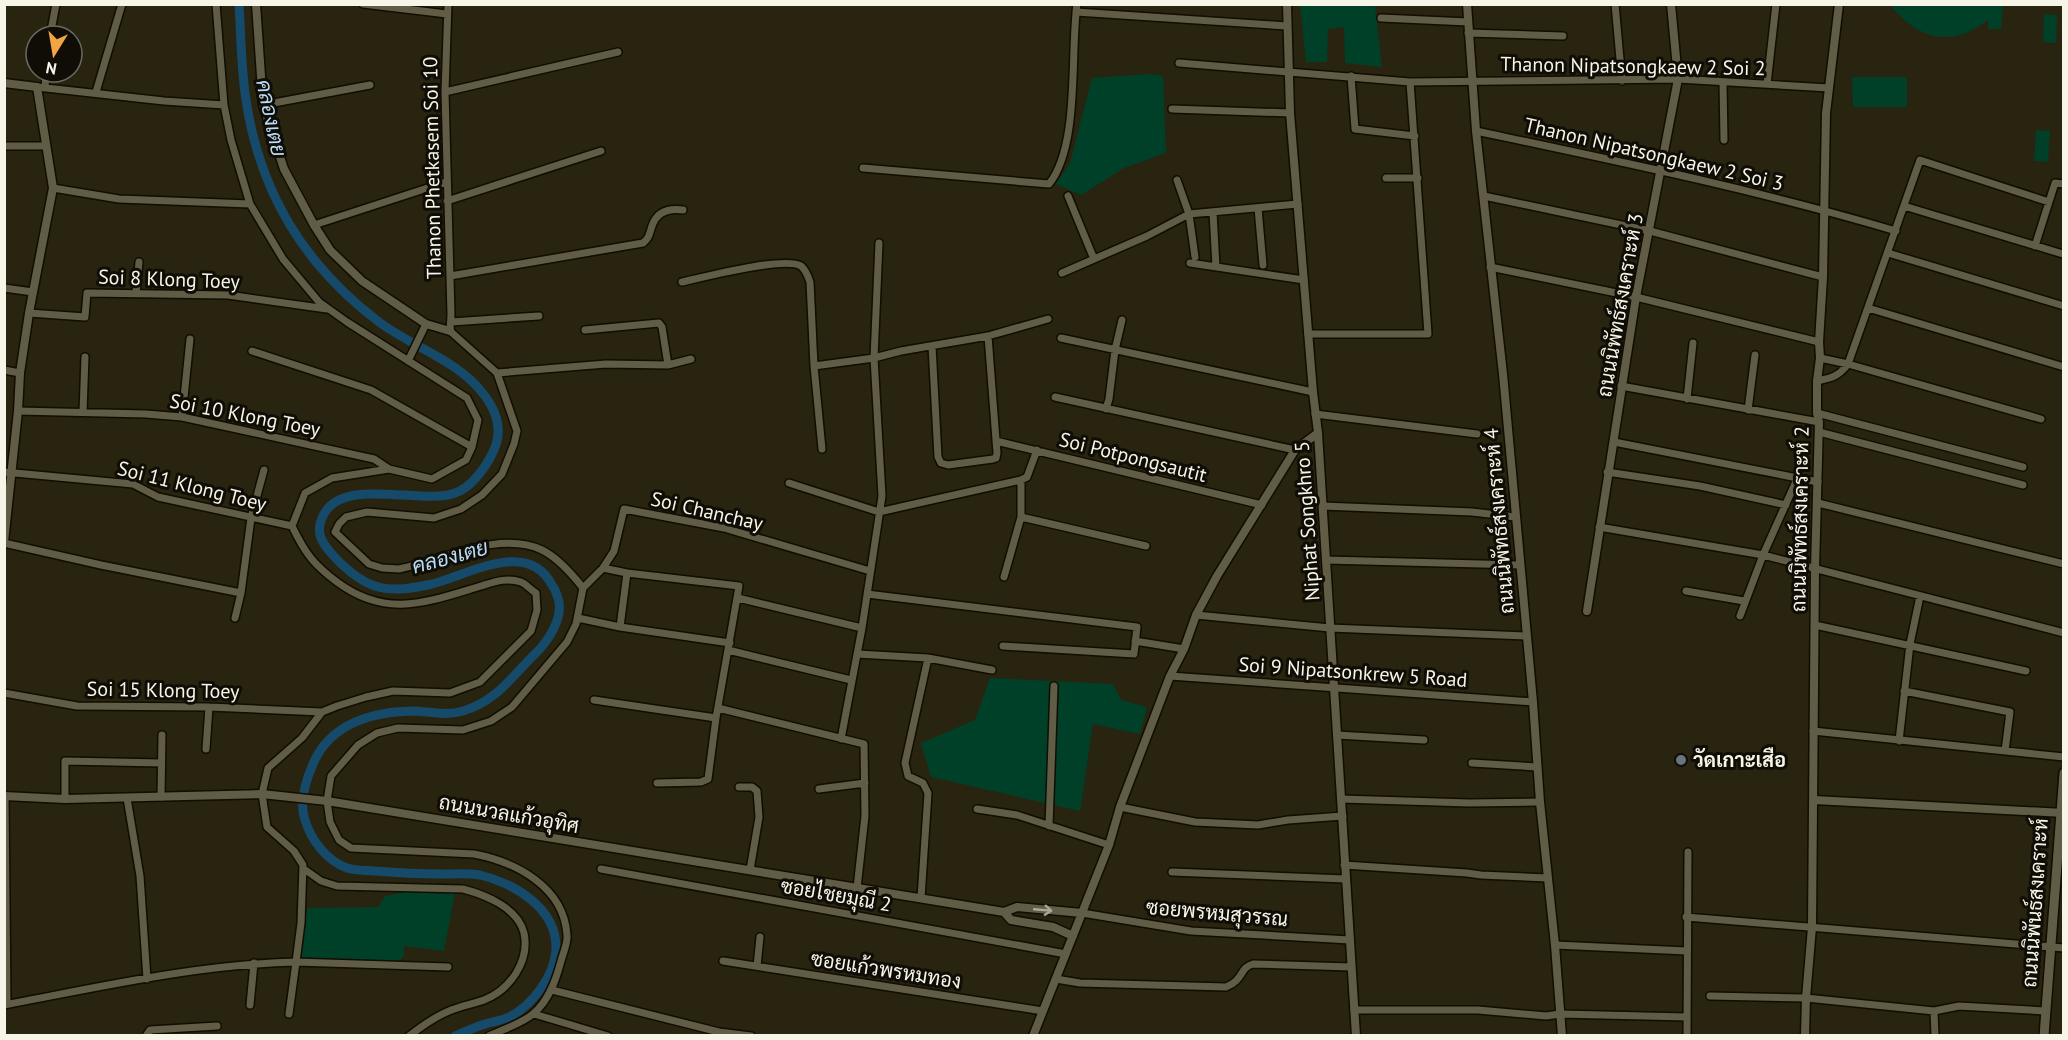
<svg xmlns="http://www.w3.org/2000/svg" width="2068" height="1040" viewBox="0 0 2068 1040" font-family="'PT Sans',Sarabun,sans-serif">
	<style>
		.green { fill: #004028 }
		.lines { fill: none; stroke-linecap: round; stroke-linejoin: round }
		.canal { stroke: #164a6b; stroke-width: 9 }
		.minor-casing { stroke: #110d00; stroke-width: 10 }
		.tertiary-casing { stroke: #110d00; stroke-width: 11 }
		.secondary-casing { stroke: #110d00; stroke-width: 12 }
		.minor { stroke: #605c46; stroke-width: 7 }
		.tertiary { stroke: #605c46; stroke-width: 8 }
		.secondary { stroke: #605c46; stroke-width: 9 }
		.oneway { stroke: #aca897 }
		.worship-dot { fill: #6b7280; stroke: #0f0d06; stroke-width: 2 }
		.labels { text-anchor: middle; stroke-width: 6; stroke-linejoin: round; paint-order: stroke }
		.street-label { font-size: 20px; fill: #f7f5e8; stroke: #0f0d06 }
		.poi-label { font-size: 20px; font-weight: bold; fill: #f7f5e8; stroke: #0f0d06; text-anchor: start }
		.water-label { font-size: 21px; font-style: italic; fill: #b9dbf5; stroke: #0f0d06 }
	</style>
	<rect width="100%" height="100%" fill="#282410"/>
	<!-- green -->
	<path class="green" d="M1300,5H1375L1382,67L1345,63L1344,27L1328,29L1327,62H1306Z
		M1890,5H2003L2001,29H1988V20C1951,49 1918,39 1890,5Z
		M2044,14L2057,15L2056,43L2043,42Z
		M1149,74L1163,76L1166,153L1124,168L1081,195L1056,184L1070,163L1092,78Z
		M1852,77H1907V107H1853Z
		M2036,130L2050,131L2048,162L2034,161Z
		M990,678L1113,684L1121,700L1147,707L1140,734L1093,724L1080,811L931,777L921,743L975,720Z
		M417,890L455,892L444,951L404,946V956L399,961L300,959L307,908L378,907L385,896Z"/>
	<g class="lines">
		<!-- canal -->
		<path class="canal" d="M239,4C241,36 241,68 246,100C260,193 304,265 379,322C411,346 456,360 481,391C496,409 504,430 493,452C486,467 471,488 455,493C421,506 340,474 322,518C316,532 321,541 330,552C341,565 359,581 375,586C393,592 414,588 432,584C468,575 528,538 552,585C555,589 558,598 559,602C562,620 548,641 536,653C513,675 496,702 463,711C447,716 431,712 416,711C374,711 330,723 313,764C306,780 299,803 305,820C311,840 327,861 347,868C356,871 366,870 375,871C398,873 420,874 442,874C454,874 468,873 480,875C515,884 557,908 556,949C555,975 532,1006 509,1017C501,1021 490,1022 482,1025C473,1028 464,1032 455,1036"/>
		<!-- minor casing -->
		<g class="minor-casing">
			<path id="minor" d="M363,4L447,14
				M448,4L445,92L451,315L450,331L497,373L517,431L514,444L502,474L482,495L461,509L434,518L367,512L346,517L339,524L335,532L369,564L382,568L399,569C443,560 499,530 542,550C558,558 572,574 583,588L576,624L567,642L512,707L491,721L463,730L398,728L377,733L358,745L331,776L327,801L330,822L339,840L351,848L474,854C516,862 564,887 567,935C568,943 563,953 561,961C556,980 549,1000 534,1013C522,1024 503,1029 489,1036
				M1615,4L1622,81
				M1076,12L1287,26
				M1381,18L1468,22
				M1468,33L1563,36
				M50,36L56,4
				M1179,63L1410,82L1678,79L1829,88
				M1351,76L1355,129L1415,136
				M1723,83L1724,140
				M1767,84L1776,4
				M37,87L164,101L224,105
				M45,88L46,72
				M96,92L122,4
				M445,92L618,52
				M263,105L370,85
				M1172,109L1290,113
				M1476,131C1617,161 1758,190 1896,231
				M4,146H46
				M863,168L1049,184C1080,145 1070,54 1077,4
				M1386,178H1418
				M1177,180L1189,214L1195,257
				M53,188L119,199L250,204
				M1068,196L1094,259
				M1484,196L1650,231L1823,277
				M447,201L601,151
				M1904,206L2063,254
				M1258,208L1263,265
				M1213,212L1216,267
				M314,225L446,182
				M2035,246L2055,183L2064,184
				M1888,253L2064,306
				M1190,263L1304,280
				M1490,267L1636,297L1819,342
				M1062,273L1147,236L1189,214L1298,204
				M450,276L643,243C650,237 649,234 652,226C657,211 669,208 683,210
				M682,282C704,277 785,256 801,266C806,270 808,276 810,282L814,366L822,449
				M4,288L33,292
				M136,293L139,262
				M1868,308L2064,367
				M29,313L85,317L87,293L228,295L327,309
				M451,322L539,316
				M585,330L659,323L662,327L668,365
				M1308,334H1428L1410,82
				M1061,338L1313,392
				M932,346L938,457L941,463L948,465L993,459L996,458L997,453L988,336
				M252,351L371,390L472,447
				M1820,358L1848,364L2041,419
				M408,361L426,324
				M814,366L874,358L901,351L988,336L1048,319
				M4,370L20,373
				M497,373L606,364L668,365L691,359
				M1817,381C1832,378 1839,376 1848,364L1920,160L2049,202
				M1621,386L1819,422
				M1055,397L1295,450
				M1687,399L1693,343
				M1106,409L1109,399L1115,350L1122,320
				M1748,410L1755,355
				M18,411L146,414L182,417L374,459L389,469
				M83,412L85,357
				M1817,413L2023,467
				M1315,414L1477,434
				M182,417L190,339
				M1819,432L2023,485
				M996,441L1262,505
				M1614,442L1818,482
				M4,472L133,484L158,497L292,526
				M1607,472L1700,486L1786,505
				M1021,480V517L1146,546
				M789,483L879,512L1021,480L1027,477L1037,450
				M1818,503L2064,564
				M1323,506L1472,512L1515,517
				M1599,527L1763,555L2064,633
				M4,543L101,565L241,593
				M1326,560L1520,565
				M603,568L627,573L739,586L716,718L708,779L701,782L657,783
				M1004,577L1021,517
				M583,588L603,568L614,551L624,509L724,528L870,571
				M1686,591L1744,601
				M867,594L1137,627L1134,654L1003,646
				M738,598L862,628
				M1196,615L1330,628L1526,636
				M1740,616L1763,555L1798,477
				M235,618L241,593L251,518L264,470
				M578,618L620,627L730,643
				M1815,625L2026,671
				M620,627L627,573
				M1135,641L1184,649
				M728,650L851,680
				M857,654L928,658L992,670
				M1170,676L1533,702
				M1904,691L2010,712L2005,751
				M4,693L77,706L209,707L322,712
				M594,700L716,718
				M718,708L864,744L865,816L857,888
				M1813,731L2064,757
				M1337,735L1424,740
				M841,739L862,628L882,496L874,358L879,243
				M1899,741L1910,644L1920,596
				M206,749L209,707
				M1472,763L1537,767
				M739,787H752L757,791L759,817L750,870
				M819,789L865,783
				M5,796L7,1004
				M161,797L162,735
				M127,798L140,876L147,979
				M65,799V761L161,763
				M1341,799L1469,803L1540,802
				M1120,807L1195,822L1258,825L1288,820L1343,816
				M977,809L1017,815L1109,845
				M1049,826L1054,686
				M1344,865L1467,873L1481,875L1548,878
				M304,869L321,881L337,886L463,889C486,895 518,908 524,933C530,961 510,990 484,1000C473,1004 460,1006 449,1011C434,1017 422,1026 409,1036
				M601,869L1066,954
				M1172,872L1345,879
				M921,898L928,793L923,783L908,776L905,763L928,658
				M1082,913L1191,931L1350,940
				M1686,917L2064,948
				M1555,945L1687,951
				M723,961L1043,1011
				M757,966L760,937
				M1056,979L1080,983L1226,987C1244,980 1239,968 1253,964L1351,967
				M552,990L719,1032L751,1036
				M1710,996L1806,998L1934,1011L1959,1006L2045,1011
				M4,1005C99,987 200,964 296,962L301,923L303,865L294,851L267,827L262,794L268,768L302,738L322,712L337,706L366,697L393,691L450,693L480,682L531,631L537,610L536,593C531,590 526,584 521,582C507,577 494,582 481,586C427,602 387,619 337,582C313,564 305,553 292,526L305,493L332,478L389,469L432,479L466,460L472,447L478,420L467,398L347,322L319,302L283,259L250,204L231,140L224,105L216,4
				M250,1005L254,963
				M1354,1010H1478L1546,1016L1560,1014L1687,1017
				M1934,1011L1935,1036
				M289,1014L296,962L448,967
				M534,1014L608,1036
				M146,1036L150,1030L217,1026
				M1687,1036L1688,852"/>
		</g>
		<!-- tertiary casing -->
		<g class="tertiary-casing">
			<path id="tertiary" d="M256,4L263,105L284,169L314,225L330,250L362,281L426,324L450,331
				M1287,4L1290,113L1313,392L1318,433L1356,1036
				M1467,4L1476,131L1503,374L1533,702L1540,802L1555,945L1562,1036
				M4,83L37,87L53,188L29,313L20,373L18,411L4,542
				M1587,611L1636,297L1678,79L1671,4
				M4,796L65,799L262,794L327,801L1004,912L1017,907L1082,913
				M1814,800L2064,813
				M1004,912L1011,920L1053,927L1073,936
				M1033,1036L1109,845L1120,807L1170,676L1184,649L1196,615L1217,576L1295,450L1318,433
				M1805,1036L1806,998L1812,927L1815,569L1819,422L1817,413V381L1820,358L1819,342L1823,277L1826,113L1839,4"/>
		</g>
		<!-- secondary casing -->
		<g class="secondary-casing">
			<path id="secondary" d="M2044,1036L2064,773"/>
		</g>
		<!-- minor -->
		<use href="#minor" class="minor"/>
		<!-- tertiary -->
		<use href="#tertiary" class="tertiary"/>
		<!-- secondary -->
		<use href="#secondary" class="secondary"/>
	</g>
	<!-- one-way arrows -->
	<defs><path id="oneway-shaft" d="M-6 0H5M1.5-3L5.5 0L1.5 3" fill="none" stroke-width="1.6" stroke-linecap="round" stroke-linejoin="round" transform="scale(1.5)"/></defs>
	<use class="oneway" href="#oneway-shaft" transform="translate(1043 910) rotate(5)"/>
	<!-- markers -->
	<circle class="worship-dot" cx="1681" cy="760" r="6"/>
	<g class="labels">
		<!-- street labels -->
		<g class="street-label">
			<text transform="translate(1633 66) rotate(1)" y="7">Thanon Nipatsongkaew 2 Soi 2</text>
			<text transform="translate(1654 154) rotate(13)" y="7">Thanon Nipatsongkaew 2 Soi 3</text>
			<text transform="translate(432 168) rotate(-91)" y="7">Thanon Phetkasem Soi 10</text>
			<text transform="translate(169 279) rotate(2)" y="7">Soi 8 Klong Toey</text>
			<text transform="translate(1620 305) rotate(-80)" y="7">ถนนนิพัทธ์สงเคราะห์ 3</text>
			<text transform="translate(245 415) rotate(11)" y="7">Soi 10 Klong Toey</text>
			<text transform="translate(1133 457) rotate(14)" y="7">Soi Potpongsautit</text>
			<text transform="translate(192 486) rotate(14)" y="7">Soi 11 Klong Toey</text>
			<text transform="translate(707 511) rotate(13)" y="7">Soi Chanchay</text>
			<text transform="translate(1800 519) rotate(-89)" y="7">ถนนนิพัทธ์สงเคราะห์ 2</text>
			<text transform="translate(1307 521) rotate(-94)" y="7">Niphat Songkhro 5</text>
			<text transform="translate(1499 521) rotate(-95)" y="7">ถนนนิพัทธ์สงเคราะห์ 4</text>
			<text transform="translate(1353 672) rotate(4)" y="7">Soi 9 Nipatsonkrew 5 Road</text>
			<text transform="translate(163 690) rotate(1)" y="7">Soi 15 Klong Toey</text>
			<text transform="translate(509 814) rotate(10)" y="7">ถนนนวลแก้วอุทิศ</text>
			<text transform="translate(836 895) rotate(10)" y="7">ซอยไชยมุณี 2</text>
			<text transform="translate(2035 903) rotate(-86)" y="7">ถนนนิพันธ์สงเคราะห์</text>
			<text transform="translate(1217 913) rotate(5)" y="7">ซอยพรหมสุวรรณ</text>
			<text transform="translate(886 970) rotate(9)" y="7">ซอยแก้วพรหมทอง</text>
		</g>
		<!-- poi labels -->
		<g class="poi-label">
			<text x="1693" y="767">วัดเกาะเสือ</text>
		</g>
		<!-- water labels -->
		<g class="water-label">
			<text transform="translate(271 118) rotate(78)" y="7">คลองเตย</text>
			<text transform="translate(450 557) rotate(-15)" y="7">คลองเตย</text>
		</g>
	</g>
	<!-- border -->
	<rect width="2068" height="1040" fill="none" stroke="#f7f5e8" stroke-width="12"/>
	<!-- north arrow -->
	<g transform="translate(54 54) rotate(191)"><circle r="28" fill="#0f0d06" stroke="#6c6a60" stroke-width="1.5"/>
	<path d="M0-4.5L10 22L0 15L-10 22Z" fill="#f3a443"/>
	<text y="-9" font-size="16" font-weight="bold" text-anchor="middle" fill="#f7f5e8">N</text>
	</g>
</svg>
